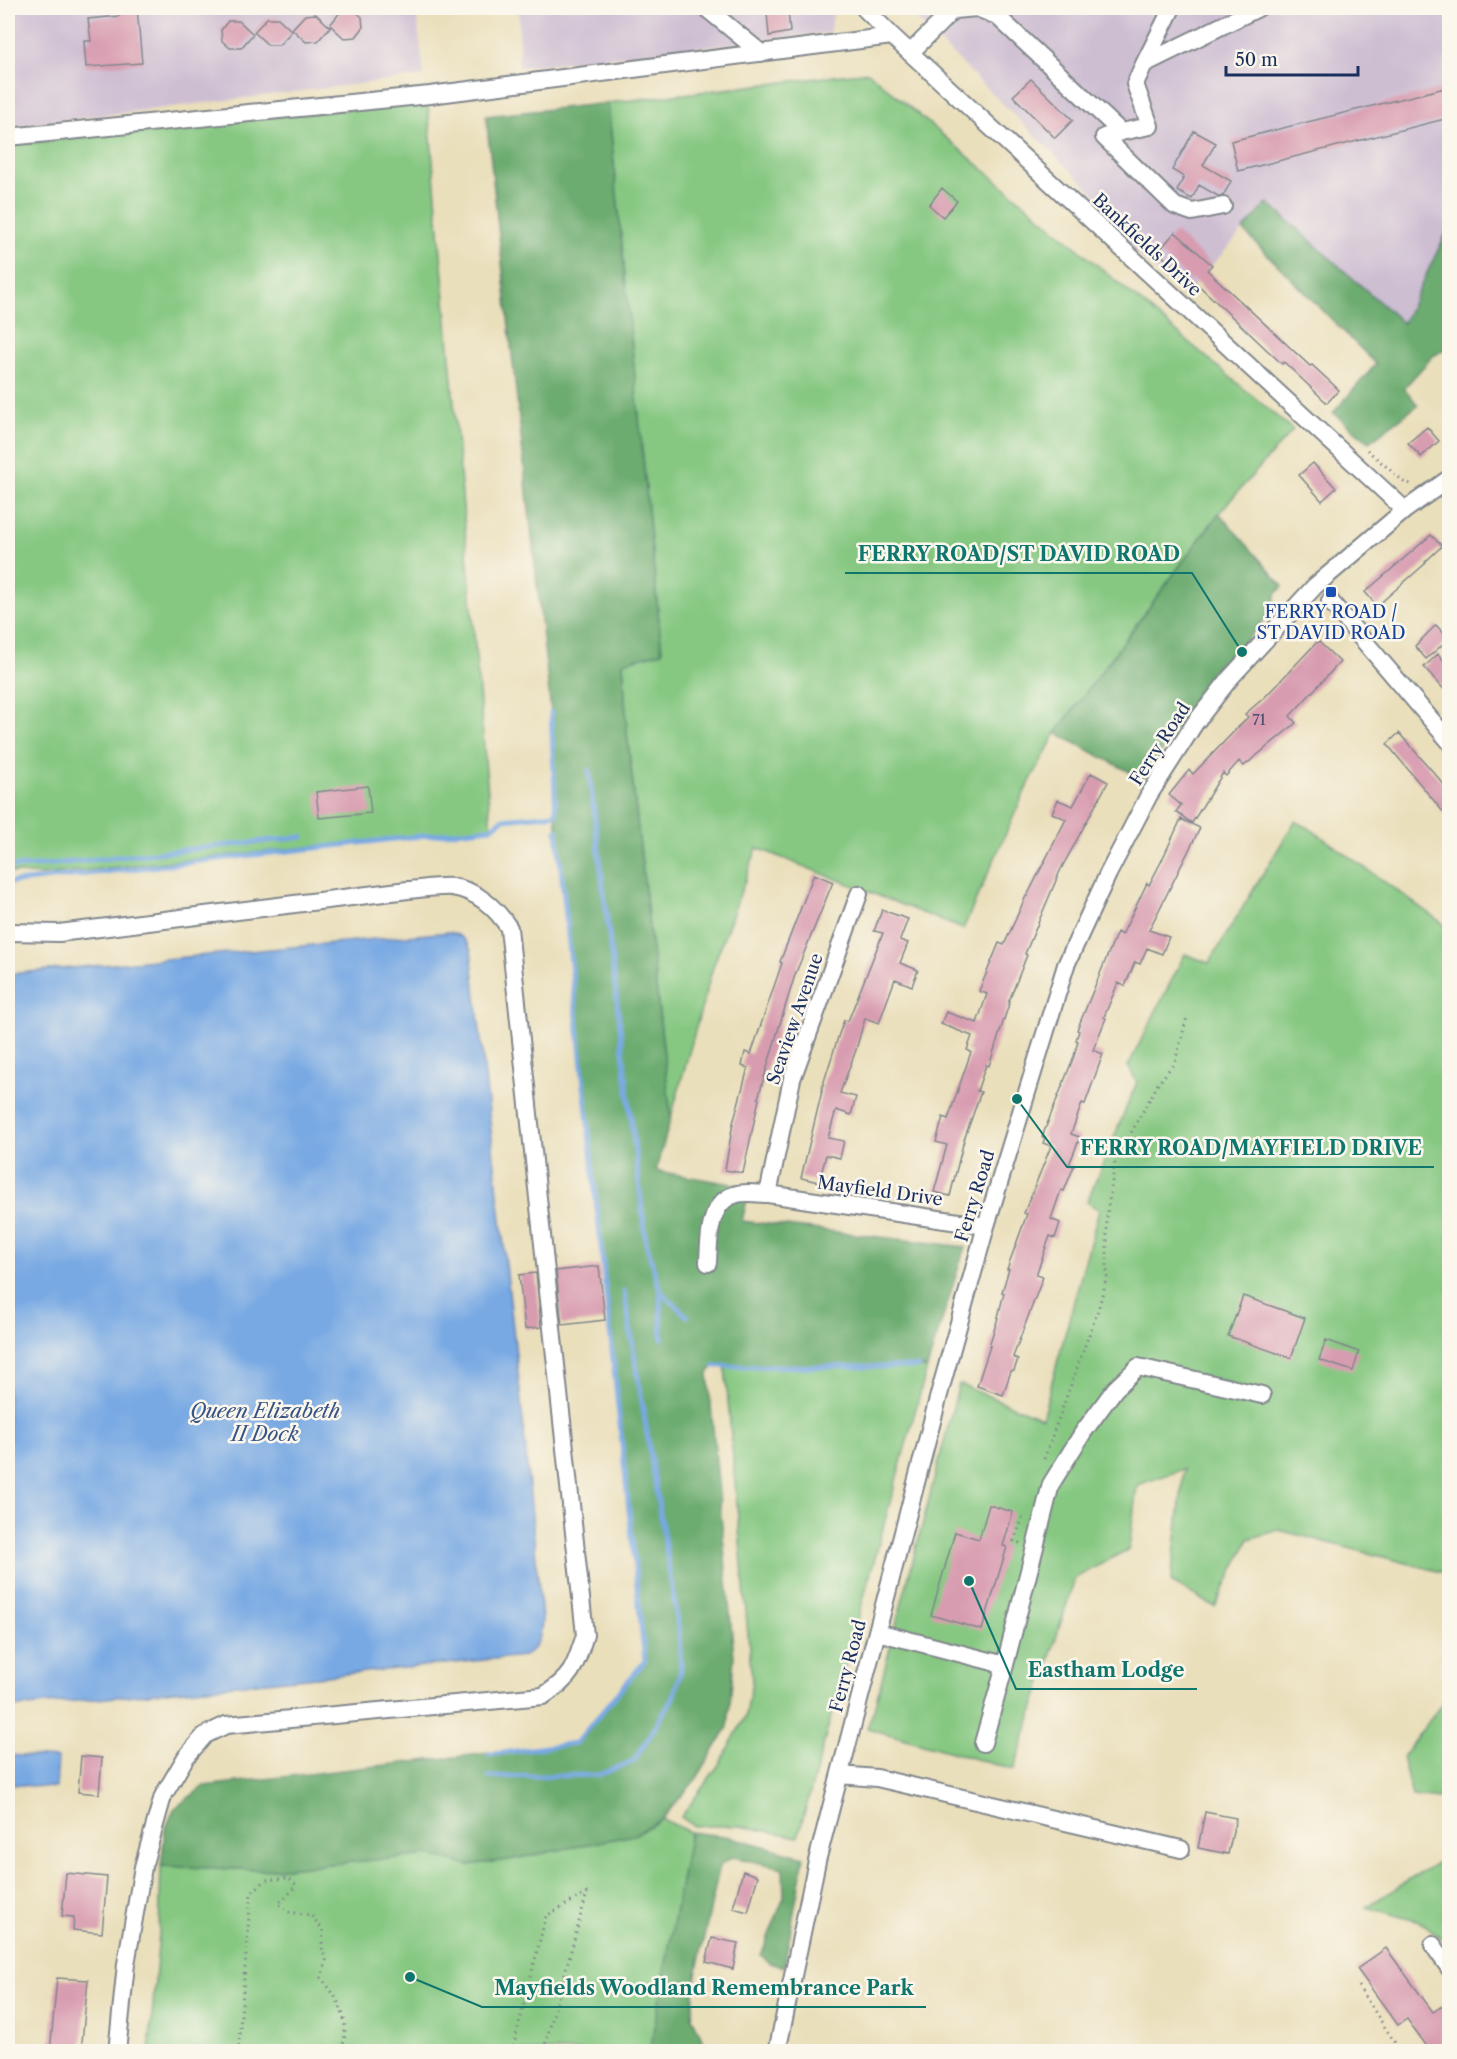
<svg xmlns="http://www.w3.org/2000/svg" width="1457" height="2059" viewBox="0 0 1457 2059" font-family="'Libre Caslon Text',serif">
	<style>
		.industrial { fill: #cdbed2 }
		.green { fill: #86c882; stroke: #507c70; stroke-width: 1.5 }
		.forest { fill: #6cac70; stroke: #446e67; stroke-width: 1.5 }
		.water { fill: #78a9e3; stroke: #4a6ca0; stroke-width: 1.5 }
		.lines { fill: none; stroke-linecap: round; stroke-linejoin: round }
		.stream { stroke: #78a9e3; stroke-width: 5 }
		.building { fill: #d89cb0 }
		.minor-casing { stroke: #82878c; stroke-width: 20 }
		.path { stroke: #82878c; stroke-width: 3; stroke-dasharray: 1.5 4.5; stroke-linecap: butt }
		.minor { stroke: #fff; stroke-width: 16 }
		.transit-dot { fill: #1a4fb4; stroke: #fbf7ec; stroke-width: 2 }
		.labels { text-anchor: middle; stroke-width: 5; stroke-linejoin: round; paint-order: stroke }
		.number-label { font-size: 15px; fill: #4a4a72 }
		.street-label { font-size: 18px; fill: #1b2f5e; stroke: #fbf7ec }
		.transit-label { font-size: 18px; fill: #164399; stroke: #fbf7ec }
		.water-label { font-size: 20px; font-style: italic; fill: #375486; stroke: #fbf7ec }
		.leader { fill: none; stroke: #0f766e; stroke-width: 2 }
		.callout-dot { fill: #0f766e; stroke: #fbf7ec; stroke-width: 2 }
		.callout-label { font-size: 20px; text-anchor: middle; font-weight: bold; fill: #0f766e; stroke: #fbf7ec; stroke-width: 5; stroke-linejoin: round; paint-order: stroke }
	</style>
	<rect width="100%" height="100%" fill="#fbf7ec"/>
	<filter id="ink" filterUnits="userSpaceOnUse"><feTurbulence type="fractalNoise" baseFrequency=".0167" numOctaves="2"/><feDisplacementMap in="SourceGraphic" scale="12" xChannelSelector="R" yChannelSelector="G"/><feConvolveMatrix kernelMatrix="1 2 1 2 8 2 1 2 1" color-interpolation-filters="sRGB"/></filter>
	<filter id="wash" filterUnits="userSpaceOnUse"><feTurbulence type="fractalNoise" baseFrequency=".008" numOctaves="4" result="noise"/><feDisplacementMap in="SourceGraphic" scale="24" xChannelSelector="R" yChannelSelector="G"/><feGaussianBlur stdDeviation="1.35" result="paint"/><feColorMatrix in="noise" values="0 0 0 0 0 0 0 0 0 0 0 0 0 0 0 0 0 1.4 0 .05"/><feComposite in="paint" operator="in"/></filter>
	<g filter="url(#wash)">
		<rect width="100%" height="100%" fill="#eadfbb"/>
		<!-- industrial -->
		<path class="industrial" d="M8,8H416L424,76L8,127Z
			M519,8H835L829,33L519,67Z
			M905,8H1449V227L1403,324L1268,203L1184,296L1096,216L1106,205Z"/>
		<!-- green -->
		<path class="green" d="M868,72L1293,430L1219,513L1056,733L1025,791L963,929L757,848L713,967L671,1117L627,733L623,661L662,652L608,103Z
			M401,104L428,105L491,828L41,875L8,872V145Z
			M1295,821L1309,828L1449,928V1574L1279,1530L1249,1539L1215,1607L1171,1582L1184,1469L1137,1485L1129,1549L1075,1578L1014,1770L867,1728L874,1709L959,1384L1042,1418L1099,1210L1087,1202L1137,1082L1128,1066L1185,954L1209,963Z
			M725,1366L927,1368L798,1837L740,1826H694L681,1817L720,1763L746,1715L752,1682Z
			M1449,1694V1800L1412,1796L1402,1757Z
			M662,1819L690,1832L650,2051L149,2052L159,1933L161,1866L263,1870L428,1855L468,1865L508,1860L633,1835Z
			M1449,1855V1945L1423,1923L1366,1907Z"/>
		<!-- forest -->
		<path class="forest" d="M608,103L662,652L623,662L627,733L671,1117L656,1171L750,1187L742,1221L965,1247L927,1368L714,1366L708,1373L734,1657L728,1727L697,1778L662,1819L634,1835L508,1860L468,1865L428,1855L263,1870L161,1866L165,1830L174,1809L204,1786L576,1743L645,1661L557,830L551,712L486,116Z
			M1268,203L1403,323L1449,227V347L1433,356L1404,388L1418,405L1369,442L1333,413L1376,364L1243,230Z
			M1219,513L1283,586L1275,596L1274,609L1206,686L1143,779L1056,733Z
			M690,1832L731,1837L804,1857L784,1967L769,1963L761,1955L784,1897L783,1868L732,1857L720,1865L696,1974L692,2017L705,2044L739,2051H650Z"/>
		<!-- water -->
		<path class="water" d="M449,932C461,935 467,940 471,951L519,1381L542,1620C541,1637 539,1646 524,1656L8,1708V974Z
			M8,1755L58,1758L56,1788L8,1784Z"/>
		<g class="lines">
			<!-- stream -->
			<path class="stream" d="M589,770L646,1242L660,1291L662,1339
				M8,867L34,866L303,837
				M8,883L491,828L503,819L556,814L551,712
				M660,1291L687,1316
				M714,1366L919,1367
				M488,1755L576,1743L645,1661L557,830
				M488,1777L598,1775L634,1761L673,1698L681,1670L679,1631L624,1291"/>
		</g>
		<g id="blocks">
			<!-- building -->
			<path class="building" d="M118,8H137L142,63L86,67L84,41H91L88,19L119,16Z
				M342,10H354L362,17L363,28L356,37L344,38L330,25Z
				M788,11L790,32L769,36L767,13Z
				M316,14L330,27L318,41L306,42L292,29L305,15Z
				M267,18H278L292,31L279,45H268L254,32Z
				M228,21H239L253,34L241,48H230L222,41L221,30Z
				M1031,79L1073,120L1055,138L1013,96Z
				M1449,87V118L1238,171L1231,141Z
				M1194,131L1216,143L1203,165L1231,181L1223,196H1218L1199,185L1192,199L1177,191L1184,177L1172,170Z
				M942,188L957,201L943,217L929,205Z
				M1175,232L1212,265L1207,270L1310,366L1312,365L1339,390L1327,403L1284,362L1282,364L1192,279L1191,281L1158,252Z
				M1427,427L1439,441L1421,457L1408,443Z
				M1313,463L1336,488L1322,501L1299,475Z
				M1431,535L1442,546L1425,562L1426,563L1377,606L1365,592Z
				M1436,625L1449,639L1426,659L1415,646Z
				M1318,641L1340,662L1290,716L1296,723L1244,766L1239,761L1226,776L1223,773L1192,823L1176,812L1181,805L1169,795L1189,770L1193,774L1248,717L1245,714L1265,697Z
				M1438,654L1449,667V695L1424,667Z
				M1399,733L1449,790V819L1387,744Z
				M1091,773L1108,782L1060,871L1025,954L1027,955L1009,1001H1010L989,1066L986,1065L977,1091L981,1092L964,1140L950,1196L934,1192L947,1145L936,1142L943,1117L948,1119L971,1052L967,1050L972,1036L941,1024L946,1012L977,1023L987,994L979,991L999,943L1004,945L1026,896H1027L1066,819L1052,813L1058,800L1073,806Z
				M368,786L371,813L319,818L316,792Z
				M1181,819L1200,828L1149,930L1169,937L1162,954L1147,948L1140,964L1135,962L1125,986L1118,983L1104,1017L1106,1018L1093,1050L1103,1054L1085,1104L1082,1103L1071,1134L1080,1137L1069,1165L1074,1166L1064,1191L1061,1190L1051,1219L1060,1223L1055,1238L1050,1236L1036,1275L1043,1277L1013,1357L1018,1359L1014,1371H1011L1003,1395L977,1386L990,1346H989L997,1321L1004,1293L1002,1292L1009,1269H1007L1027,1214L1024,1213L1051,1146L1043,1143L1045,1138L1042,1137L1074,1056L1078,1041L1076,1040L1079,1031L1077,1030L1117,932L1122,935L1147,883L1149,885L1161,862Z
				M814,874L833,882L795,975L782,1017L758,1098L759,1099L743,1173L725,1170L733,1123L748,1068L742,1066L745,1052L751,1054L782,963L780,962Z
				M882,910L908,919L900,940L908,943L900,963L918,970L912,986L895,979L879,1023L865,1018L856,1050L840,1093L856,1097L851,1115L836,1110L828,1138L844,1141L840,1158L826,1155L819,1182L801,1178L822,1091H821L839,1034L844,1020L848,1021L883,933L874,931Z
				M599,1266L605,1320L562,1325L556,1271Z
				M536,1273L541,1327L525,1329L519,1275Z
				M1243,1296L1305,1318L1291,1358L1228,1336Z
				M1326,1340L1359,1352L1353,1371L1319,1360Z
				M989,1505L1013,1512L1003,1546L1007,1547L982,1630L931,1615L955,1532L979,1539Z
				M81,1756L102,1758L99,1794L78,1792Z
				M1205,1812L1236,1818L1228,1854L1198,1848Z
				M743,1871L758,1876L748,1912L733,1908Z
				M66,1873L107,1877L102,1933L73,1930L74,1917L62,1916Z
				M712,1938L738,1943L733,1969L706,1962Z
				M1386,1948L1433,2012L1442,2006L1449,2016V2052H1431L1407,2019L1398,2025L1357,1969Z
				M57,1978L88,1980L81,2052H50Z"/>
		</g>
	</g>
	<g filter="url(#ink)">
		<use href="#blocks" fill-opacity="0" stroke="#82878c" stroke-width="1.5"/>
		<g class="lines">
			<!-- minor casing -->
			<g class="minor-casing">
				<path id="minor" d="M706,8L761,53
					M864,8L892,36L1405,510
					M910,53L953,10L977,8L997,16L1121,132L1150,126L1135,84L1144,64L1258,8
					M1144,64L1172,8
					M1121,132L1104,137L1175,206L1192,212L1223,206
					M8,137L430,95L892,36
					M1330,601L1450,742
					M8,932L59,933L408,890C422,889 438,886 452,887C476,890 496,908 509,928L585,1635C575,1667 572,1678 543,1696L226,1725L205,1735L186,1757L163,1796L143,1867L126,1964L117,2052
					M768,1194L792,1079L859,894
					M708,1263C709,1241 708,1203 734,1195C744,1191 758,1194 768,1194L986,1226
					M877,1632L1005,1665L1051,1484L1084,1431L1115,1389L1138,1367L1262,1395
					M983,1743L1005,1665
					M840,1775L877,1778L1181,1849
					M1433,1945L1450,1969
					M777,2052L817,1861L940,1391L986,1226L1066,965L1108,874L1149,795L1195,723L1231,677L1315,586L1405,510L1450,478"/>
			</g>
			<!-- path -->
			<path class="path" d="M1367,450L1404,482L1411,484
				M1044,1459L1098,1310L1107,1277V1214L1115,1162L1158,1084L1175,1062L1187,1017
				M1020,1543L1014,1541L1024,1514
				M1358,1986L1401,2052
				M238,2052L251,1893L266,1880L289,1878L296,1885L288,1895L278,1903L288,1912L311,1915L323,1930L322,1948L326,1960L321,1978C339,1998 353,2025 340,2052
				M512,2052L546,1916L587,1893L543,2052"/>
			<!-- minor -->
			<use href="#minor" class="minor"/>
		</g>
	</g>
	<!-- markers -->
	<rect class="transit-dot" x="1325" y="586" width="12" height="12" rx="3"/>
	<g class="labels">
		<!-- number labels -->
		<g class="number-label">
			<text x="1259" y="725">71</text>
		</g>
		<!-- street labels -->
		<g class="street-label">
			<text transform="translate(1147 245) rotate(43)" y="6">Bankfields Drive</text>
			<text transform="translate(1160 744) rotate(-57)" y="6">Ferry Road</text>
			<text transform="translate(795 1019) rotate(-71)" y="6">Seaview Avenue</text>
			<text transform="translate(880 1191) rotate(8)" y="6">Mayfield Drive</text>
			<text transform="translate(975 1196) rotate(-73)" y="6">Ferry Road</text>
			<text transform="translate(848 1666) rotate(-75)" y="6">Ferry Road</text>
		</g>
		<!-- transit labels -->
		<g class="transit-label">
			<text x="1331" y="618">FERRY ROAD /<tspan x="1331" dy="21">ST DAVID ROAD</tspan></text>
		</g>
		<!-- water labels -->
		<g class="water-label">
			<text x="265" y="1418">Queen Elizabeth<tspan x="265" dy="23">II Dock</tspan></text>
		</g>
	</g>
	<!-- callouts -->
	<path class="leader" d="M1242 652L1192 573H845M1017 1099L1067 1167H1434M969 1581L1016 1689H1197M410 1977L482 2007H926"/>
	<g class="callout-dot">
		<circle cx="1242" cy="652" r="6"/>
		<circle cx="1017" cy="1099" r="6"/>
		<circle cx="969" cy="1581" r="6"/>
		<circle cx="410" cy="1977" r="6"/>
	</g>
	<g class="callout-label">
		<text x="1019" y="561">FERRY ROAD/ST DAVID ROAD</text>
		<text x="1251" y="1155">FERRY ROAD/MAYFIELD DRIVE</text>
		<text x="1106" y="1677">Eastham Lodge</text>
		<text x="704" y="1995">Mayfields Woodland Remembrance Park</text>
	</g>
	<!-- margin -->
	<rect width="1457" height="2059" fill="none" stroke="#fbf7ec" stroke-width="30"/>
	<!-- scale -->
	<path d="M1226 66v9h132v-9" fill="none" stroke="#1b2f5e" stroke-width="3"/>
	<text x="1235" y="66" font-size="18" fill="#1b2f5e" stroke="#fbf7ec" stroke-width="4.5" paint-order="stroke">50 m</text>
</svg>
